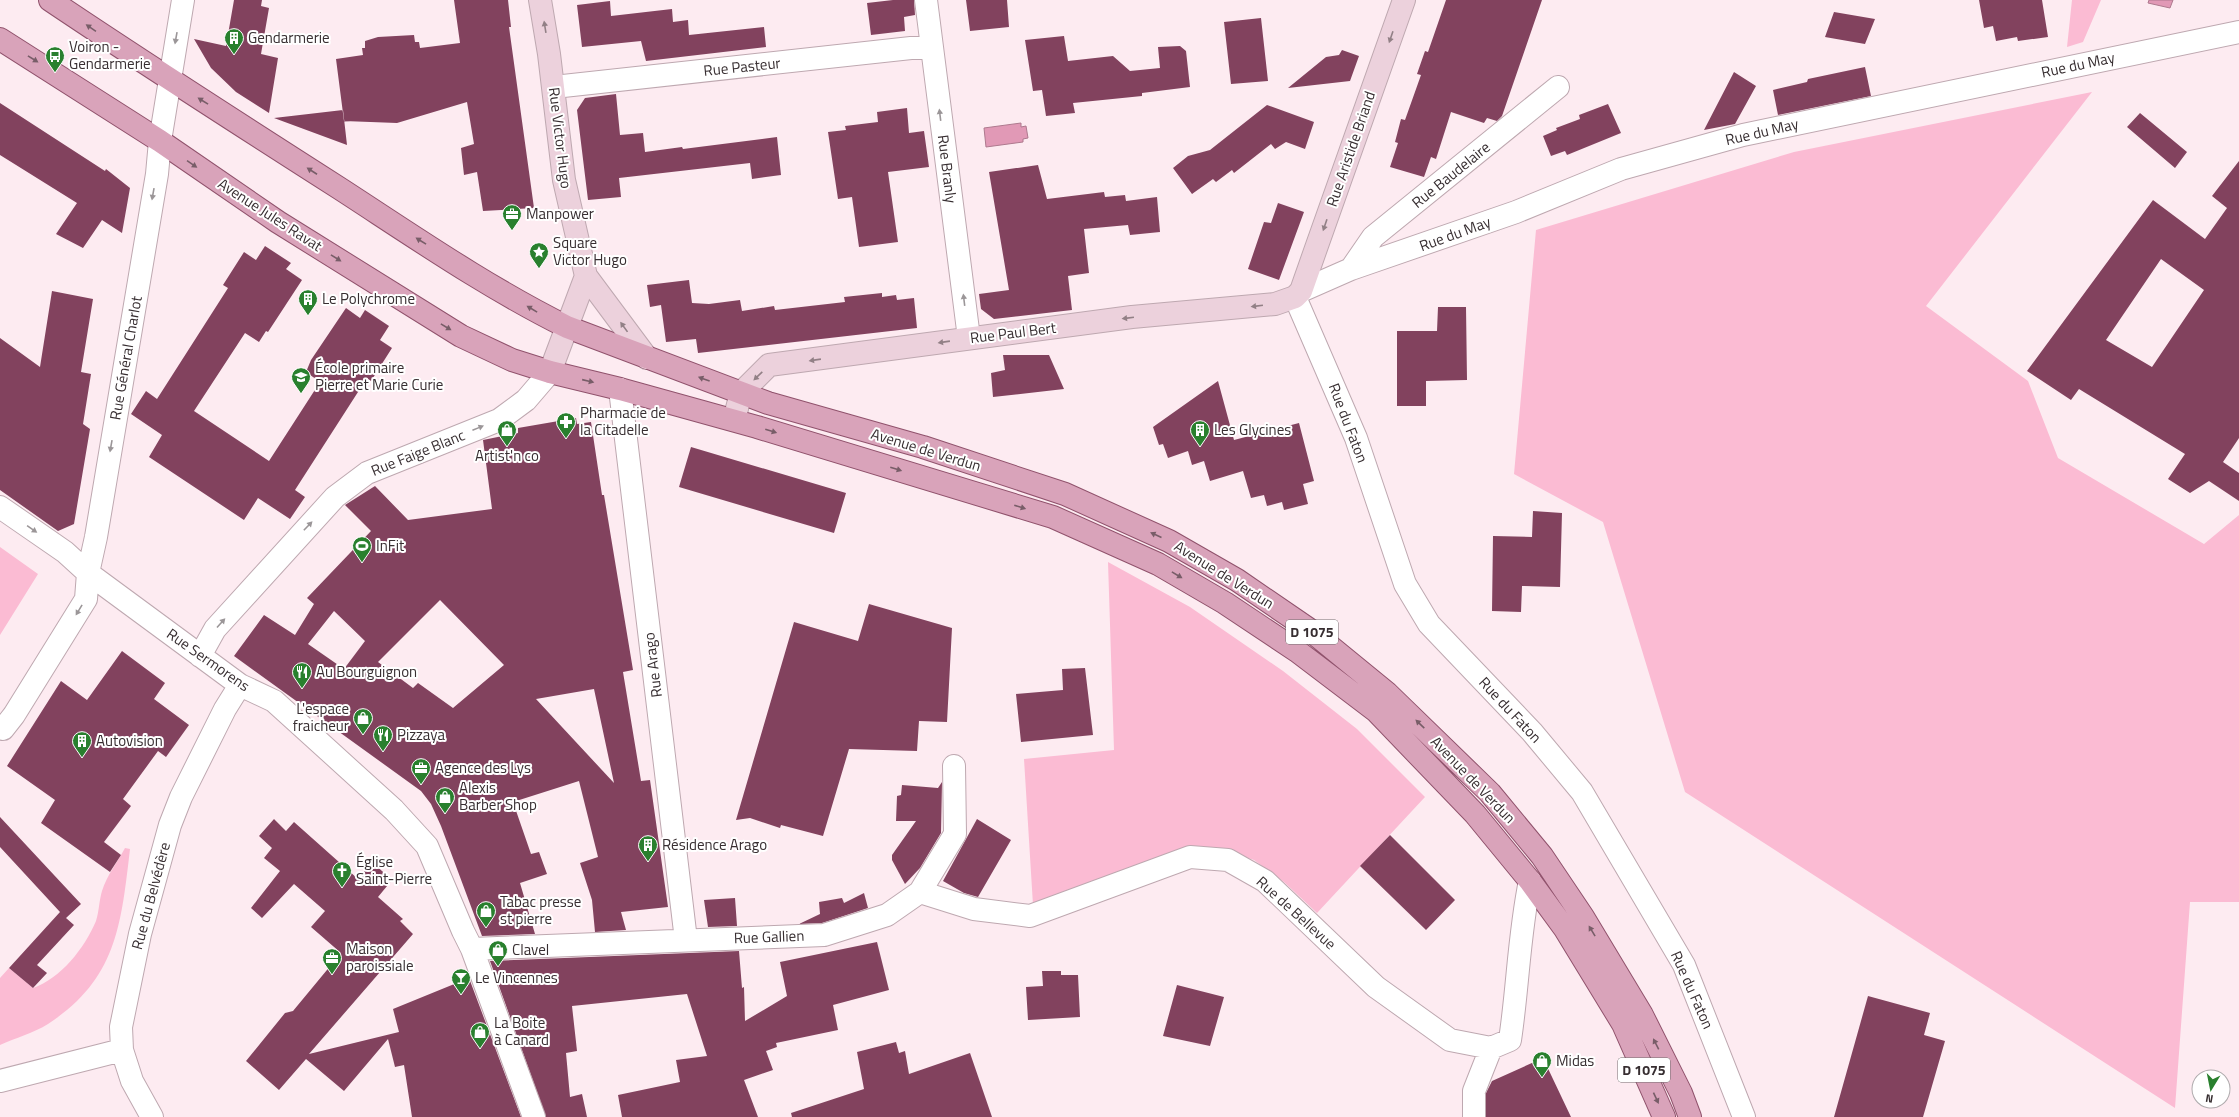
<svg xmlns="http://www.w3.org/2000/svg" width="2239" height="1117" viewBox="0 0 2239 1117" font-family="'Titillium Web',sans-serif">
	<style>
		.green { fill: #fbbbd3 }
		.water { fill: #e199b6; stroke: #ae798e }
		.building { fill: #82425e; fill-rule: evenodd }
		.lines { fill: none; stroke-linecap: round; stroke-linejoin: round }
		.minor-casing { stroke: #bea8b0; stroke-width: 24 }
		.secondary-casing { stroke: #bea8b0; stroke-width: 24 }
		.primary-casing { stroke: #90526c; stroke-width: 24 }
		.minor { stroke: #fff; stroke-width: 22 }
		.secondary { stroke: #ecd1dc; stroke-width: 22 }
		.primary { stroke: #d9a3ba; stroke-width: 22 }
		.oneway { fill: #928086 }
		.oneway2 { fill: #785d68 }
		.oneway3 { fill: #9b9698 }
		.labels { text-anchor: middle; stroke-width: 4; stroke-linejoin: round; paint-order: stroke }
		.shield { fill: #fff; stroke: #736d6f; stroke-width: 1 }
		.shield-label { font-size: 14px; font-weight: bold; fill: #372e31 }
		.poi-label { font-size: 15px; fill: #372e31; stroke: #fff; text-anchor: start }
		.street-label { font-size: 15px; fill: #372e31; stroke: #fff }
	</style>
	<rect width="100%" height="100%" fill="#fdebf1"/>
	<!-- green -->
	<path class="green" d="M2072,0H2101L2083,42L2067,47Z
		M2092,92L1926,306L2028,381L2058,458L2204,544L2239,515V902H2190L2175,1108L1685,792L1603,522L1514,474L1536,230L1794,152Z
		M0,547L38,574L0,635Z
		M1108,562L1190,607L1283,671L1357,729L1425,797L1317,913L1284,882L1254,860L1216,847L1186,848L1033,905L1024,759L1114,750Z
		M125,848L130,849C121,925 117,979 48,1024C34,1033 15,1038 0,1045V978L9,968L33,988C61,978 84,949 96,921C99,912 99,901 102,891C107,875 117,863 125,848Z"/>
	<!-- water -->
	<path class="water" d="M2149,0H2173L2170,8L2148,3Z
		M1021,123V127L1026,126L1028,138L1023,139V142L986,147L984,128Z"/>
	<!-- building -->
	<path class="building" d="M234,0H262L261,6L269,8L261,54L278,58L269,113L236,92L211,68L194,39L226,46Z
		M454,0H508L511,27H509L534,208L483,211L477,172L464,175L461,148L474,144L467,102L397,123L344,121L336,59L363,55L362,48H365V41L378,37L414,35L415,42H419L420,48L460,43Z
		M893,0H914L915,15L904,17L905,31L871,35L867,3Z
		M966,0H1007L1009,27L970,31Z
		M1446,0H1542L1502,116L1497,121L1487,118L1484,123L1451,112L1436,159L1431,157L1424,177L1390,167L1398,143L1395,142L1401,119L1405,120L1421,75L1417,74L1425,51L1428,52Z
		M1979,0H2042L2048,37L2018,41L2017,37L1996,41L1993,26L1984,28Z
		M610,1L611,16L672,9L673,22L688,20L689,35L764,27L766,47L646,61L641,41L582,47L577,5Z
		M1834,12L1875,19L1865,44L1825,37Z
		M1261,18L1268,81L1231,84L1224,22Z
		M1064,36L1068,61L1113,56L1130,71L1160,68L1158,47L1180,46L1186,51L1190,87L1142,93V96L1073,103L1075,113L1046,116L1042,90L1033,91L1025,40Z
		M1342,50L1359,56L1350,81L1288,88L1326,57L1339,55Z
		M1865,67L1871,96L1778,115L1773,90L1807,82L1808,79Z
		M1734,72L1756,86L1735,124L1704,130Z
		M616,94L620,135L643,133L645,152L682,147L683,149L777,137L781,175L752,179L750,163L619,178L621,197L588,200L577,110L585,98Z
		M0,103L105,171L106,169L130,188L122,233L102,220L83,248L56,234L77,203L0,155Z
		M1608,104L1621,133L1567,155L1565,151L1551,156L1543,136L1557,130L1556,128L1580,119L1579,115Z
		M1267,105L1314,122L1305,149L1286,142L1275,149L1271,144L1234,173L1232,170L1216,182L1213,179L1192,194L1173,168L1188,156L1210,150Z
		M907,108L909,133L924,131L929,167L888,172L898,242L859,247L852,197L838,199L828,132L846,130L845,126L878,122L877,112Z
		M343,110L347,145L274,118Z
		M2140,113L2187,152L2175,168L2127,127Z
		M2239,161V438L2223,462L2239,473V501L2209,481L2190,493L2168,479L2185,454L2079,389L2071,400L2027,371L2153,200L2205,239L2227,208L2212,196ZM2161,259L2204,290L2152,367L2106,340Z
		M1038,165L1047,199L1104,192L1105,197L1125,195L1126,201L1157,197L1160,232L1130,235L1128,225L1084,229L1089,273L1068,276L1072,310L994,319L981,309L979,294L1009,290L989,172Z
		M1278,203L1304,212L1279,280L1248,269L1264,222L1271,223Z
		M265,246L291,263L286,269L302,280L268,332L266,331L259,342L245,333L194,411L269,461L320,382L306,372L311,360L346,308L360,318L365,310L389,326L380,340L392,348L371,381L367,378L295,490L305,497L290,519L258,498L244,520L149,457L162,435L131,414L146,391L157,399L228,288L223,285L244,252L256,260Z
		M689,280L692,303L709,304L740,300L742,311L774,306L775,310L845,302L844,297L882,293V297L896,295L897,300L914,298L917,328L698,353L696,339L666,342L661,305L650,307L647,285Z
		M52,291L93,299L81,372L91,374L83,424L90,429L74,524L58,531L0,490V338L40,367Z
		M1438,307H1466L1467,380L1426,381V406H1397V331H1437Z
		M1003,355H1049L1064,389L993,397L991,373L1005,370Z
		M1218,381L1234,440L1299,423L1314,481L1303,484L1308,504L1284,510L1282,502L1267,506L1264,495L1251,498L1243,471L1210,481L1204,461L1192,465L1188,451L1168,458L1163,444L1159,445L1153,427Z
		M576,418L577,424L591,422L602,495H604L633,670L623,672L641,781L650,780L668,907L621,912L626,930L595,932L592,900L580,863L598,857L579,781L513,802L531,854L539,852L547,874L520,883L535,934L482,936L441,826L431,804L421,791L234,656L264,615L295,635L314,604L307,598L371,531L345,505L375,486L408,520L492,509L483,440L518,433V428ZM440,600L504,665L453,708L418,683L413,688L378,662ZM334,611L365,641L344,669L308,644ZM594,689L614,783L536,699Z
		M691,447L846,493L834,533L679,487Z
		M1533,511L1562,513L1560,587L1522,586L1521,612L1492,611L1493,536L1532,537Z
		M869,604L952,628L947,722L919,721L917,751L849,749L823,836L781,825L780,828L750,818L736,820L794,622L858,641Z
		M122,651L165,683L154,699L189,725L166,757L158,751L123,799L131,806L104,842L121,855L110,872L41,823L55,800L7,766L61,681L87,700Z
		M1085,668L1093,735L1021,742L1016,694L1063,690L1062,669Z
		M942,782L941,833L920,868L905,884L892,860V855L916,821H896L897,796L901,795L902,785L938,788Z
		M0,817L81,904L66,918L74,925L37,965L47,973L33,988L9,968L60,912L0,847Z
		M274,819L286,831L294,822L358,879L372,862L392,880L378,897L403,919L400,921L413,934L309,1054L399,1032L393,1009L469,978L521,1117H412L404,1065L395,1067L388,1039L344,1091L306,1059L279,1090L246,1061L285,1013L293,1011L341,953L311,927L325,911L294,884L262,918L251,908L280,871L264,858L272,848L259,836Z
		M977,819L1011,840L978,897L964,893L943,881Z
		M1390,835L1455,900L1426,930L1360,866Z
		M864,893L868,908L822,923L799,924L820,914L819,902L842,898L844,903Z
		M735,898L737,926L708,927L704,900Z
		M877,942L889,990L833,1005L838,1030L776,1043L777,1047L766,1051L773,1070L744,1080L758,1117H622L618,1095L680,1082L676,1060L707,1056L687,994L572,1006L577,1051L566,1053L570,1097L582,1094L587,1117H546L490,961L739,951L742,988L744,987L745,1021L787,996L780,962Z
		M1042,971H1061V975H1078L1080,1017L1028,1020L1026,987L1043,986Z
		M1177,985L1224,997L1210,1046L1163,1036Z
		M1868,996L1930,1013L1924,1035L1945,1041L1923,1117H1834Z
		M896,1042L899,1053L905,1051L909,1074L970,1053L992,1117H792L791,1113L864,1089L857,1052Z
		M1543,1058L1571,1117H1486V1093L1492,1081Z"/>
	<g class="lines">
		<!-- minor casing -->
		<g class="minor-casing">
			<path id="minor" d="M926,0L969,338
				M554,87L911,48H931
				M1351,269L1373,237L1558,87
				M1301,291L1351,269L1516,212L1621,169L1743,135L2239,32
				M1295,297L1356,438L1405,584L1429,624L1532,732L1582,792L1684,965L1744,1117
				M620,389L686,940
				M0,507L65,552L88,573L240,685L274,701L394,810L427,846L463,931L472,949L534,1117
				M200,656L215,629L335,497L367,473L499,420L526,400L550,372
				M0,727L3,729L14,715L86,599L88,573L96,537L157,174L160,141L183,0
				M920,892L974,909L1030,916L1190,857L1228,860L1265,881L1376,987L1450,1040L1491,1048L1510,1040C1518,987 1519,933 1530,881
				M472,949L824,935L887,915L920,892L955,834L954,766
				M0,1081L122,1050
				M152,1117L132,1081L122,1050L121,1027L140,934L170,825L181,797L225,709L240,685
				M1474,1117V1091L1491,1048"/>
		</g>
		<!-- secondary casing -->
		<g class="secondary-casing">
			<path id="secondary" d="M540,0L549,54L564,180L586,276L550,372
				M586,276L647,358
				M734,420L741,393L769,365L1132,317L1275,304L1295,297L1301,291L1314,254L1404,0"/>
		</g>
		<!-- primary casing -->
		<g class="primary-casing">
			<path id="primary" d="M50,0C145,64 242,126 339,188C413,236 488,288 567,327L768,403L923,447L1065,494L1169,541L1237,580L1310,630L1387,693L1490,793L1542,856L1583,917L1642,1015L1681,1093L1690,1117
				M0,39L160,141L278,222L461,336L512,360L550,372L620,389L757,427L1053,517L1158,564L1225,603L1297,651L1376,711L1475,814L1530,881L1565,929L1623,1024L1664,1117"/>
		</g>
		<!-- minor -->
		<use href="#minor" class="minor"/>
		<!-- secondary -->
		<use href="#secondary" class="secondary"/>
		<!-- primary -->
		<use href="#primary" class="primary"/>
	</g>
	<!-- one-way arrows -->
	<defs><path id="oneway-solid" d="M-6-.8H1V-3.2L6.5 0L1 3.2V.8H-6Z"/></defs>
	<g class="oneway">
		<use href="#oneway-solid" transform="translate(545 27) rotate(-99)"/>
		<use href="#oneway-solid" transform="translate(1391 37) rotate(109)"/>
		<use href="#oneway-solid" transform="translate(1325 225) rotate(109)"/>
		<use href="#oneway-solid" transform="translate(1257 306) rotate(173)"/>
		<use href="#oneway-solid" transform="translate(1128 318) rotate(173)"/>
		<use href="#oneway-solid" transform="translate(624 327) rotate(-126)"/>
		<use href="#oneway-solid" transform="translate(944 342) rotate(172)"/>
		<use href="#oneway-solid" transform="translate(815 360) rotate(172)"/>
		<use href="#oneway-solid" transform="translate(758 376) rotate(136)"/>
	</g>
	<g class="oneway2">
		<use href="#oneway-solid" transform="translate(91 28) rotate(-146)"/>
		<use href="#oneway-solid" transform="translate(33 59) rotate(32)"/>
		<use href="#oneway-solid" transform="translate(203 101) rotate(-148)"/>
		<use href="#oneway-solid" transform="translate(192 164) rotate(34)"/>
		<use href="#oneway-solid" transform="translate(312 171) rotate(-147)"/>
		<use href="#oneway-solid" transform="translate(421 241) rotate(-148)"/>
		<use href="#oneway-solid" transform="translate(336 258) rotate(32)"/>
		<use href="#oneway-solid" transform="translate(532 309) rotate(-149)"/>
		<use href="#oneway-solid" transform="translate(446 327) rotate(31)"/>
		<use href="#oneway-solid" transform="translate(704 379) rotate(-160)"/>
		<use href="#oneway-solid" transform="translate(588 381) rotate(13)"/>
		<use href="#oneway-solid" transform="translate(771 431) rotate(17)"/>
		<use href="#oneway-solid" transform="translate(896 469) rotate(17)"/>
		<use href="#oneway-solid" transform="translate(1020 507) rotate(17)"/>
		<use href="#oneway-solid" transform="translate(1156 535) rotate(-156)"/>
		<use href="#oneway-solid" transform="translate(1177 575) rotate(31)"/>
		<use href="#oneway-solid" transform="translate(1420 724) rotate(-136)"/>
		<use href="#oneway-solid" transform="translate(1592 931) rotate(-121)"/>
		<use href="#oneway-solid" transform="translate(1656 1044) rotate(-117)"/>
		<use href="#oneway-solid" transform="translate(1656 1098) rotate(65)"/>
	</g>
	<g class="oneway3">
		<use href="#oneway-solid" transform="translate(176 38) rotate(100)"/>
		<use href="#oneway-solid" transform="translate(940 115) rotate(-97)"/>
		<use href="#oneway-solid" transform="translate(153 194) rotate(100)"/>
		<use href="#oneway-solid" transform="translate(964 300) rotate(-97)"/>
		<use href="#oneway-solid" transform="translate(478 428) rotate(-22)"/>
		<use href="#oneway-solid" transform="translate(111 446) rotate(100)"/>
		<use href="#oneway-solid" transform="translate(308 526) rotate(-46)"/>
		<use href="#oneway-solid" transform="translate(32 529) rotate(35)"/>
		<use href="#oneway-solid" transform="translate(79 610) rotate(121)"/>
		<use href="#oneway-solid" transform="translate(221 623) rotate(-48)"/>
	</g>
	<!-- icons -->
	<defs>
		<g id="building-pin" transform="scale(1)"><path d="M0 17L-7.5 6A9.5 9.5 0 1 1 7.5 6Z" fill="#29802e" stroke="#fff"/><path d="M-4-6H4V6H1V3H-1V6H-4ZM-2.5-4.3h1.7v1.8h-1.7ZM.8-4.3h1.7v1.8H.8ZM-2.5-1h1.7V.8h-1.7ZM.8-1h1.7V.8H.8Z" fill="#fff"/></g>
		<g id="bus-pin" transform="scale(1)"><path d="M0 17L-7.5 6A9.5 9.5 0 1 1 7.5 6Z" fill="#29802e" stroke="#fff"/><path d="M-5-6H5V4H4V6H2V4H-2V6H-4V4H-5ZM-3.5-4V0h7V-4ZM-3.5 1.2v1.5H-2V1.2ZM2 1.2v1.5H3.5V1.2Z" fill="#fff"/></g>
		<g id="office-pin" transform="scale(1)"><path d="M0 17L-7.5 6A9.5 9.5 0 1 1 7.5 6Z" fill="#29802e" stroke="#fff"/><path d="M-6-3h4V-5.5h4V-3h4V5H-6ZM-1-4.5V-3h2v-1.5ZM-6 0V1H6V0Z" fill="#fff"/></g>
		<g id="sight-pin" transform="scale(1)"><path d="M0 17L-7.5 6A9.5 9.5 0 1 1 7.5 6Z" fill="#29802e" stroke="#fff"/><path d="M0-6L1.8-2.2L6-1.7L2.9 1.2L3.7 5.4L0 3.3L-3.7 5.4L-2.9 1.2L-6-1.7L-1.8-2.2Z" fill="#fff"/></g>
		<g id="school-pin" transform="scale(1)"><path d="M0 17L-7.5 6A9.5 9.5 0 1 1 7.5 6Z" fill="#29802e" stroke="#fff"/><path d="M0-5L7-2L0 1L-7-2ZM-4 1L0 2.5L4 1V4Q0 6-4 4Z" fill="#fff"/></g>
		<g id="pharmacy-pin" transform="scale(1)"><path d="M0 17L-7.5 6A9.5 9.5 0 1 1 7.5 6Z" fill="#29802e" stroke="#fff"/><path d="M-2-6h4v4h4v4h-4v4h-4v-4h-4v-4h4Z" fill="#fff"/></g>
		<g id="shop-pin" transform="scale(1)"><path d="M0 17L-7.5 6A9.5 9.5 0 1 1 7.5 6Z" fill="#29802e" stroke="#fff"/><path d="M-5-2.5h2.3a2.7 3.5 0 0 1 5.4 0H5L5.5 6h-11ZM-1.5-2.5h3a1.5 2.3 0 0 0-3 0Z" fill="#fff"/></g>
		<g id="stadium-pin" transform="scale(1)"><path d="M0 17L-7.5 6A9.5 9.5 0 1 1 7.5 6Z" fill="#29802e" stroke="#fff"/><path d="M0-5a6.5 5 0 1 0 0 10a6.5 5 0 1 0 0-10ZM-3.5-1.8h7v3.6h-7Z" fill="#fff"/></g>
		<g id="restaurant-pin" transform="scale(1)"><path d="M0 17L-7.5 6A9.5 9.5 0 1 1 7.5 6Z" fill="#29802e" stroke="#fff"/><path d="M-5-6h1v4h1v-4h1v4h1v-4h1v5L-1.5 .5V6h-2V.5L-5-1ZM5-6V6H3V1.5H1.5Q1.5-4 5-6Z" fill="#fff"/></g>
		<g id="church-pin" transform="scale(1)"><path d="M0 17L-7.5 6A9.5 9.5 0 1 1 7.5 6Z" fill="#29802e" stroke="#fff"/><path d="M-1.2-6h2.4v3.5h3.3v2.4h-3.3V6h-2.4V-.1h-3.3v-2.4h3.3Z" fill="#fff"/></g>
		<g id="bar-pin" transform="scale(1)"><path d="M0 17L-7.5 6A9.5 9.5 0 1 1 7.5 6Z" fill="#29802e" stroke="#fff"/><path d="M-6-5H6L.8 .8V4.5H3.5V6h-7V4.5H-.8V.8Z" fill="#fff"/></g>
	</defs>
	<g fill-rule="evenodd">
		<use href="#building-pin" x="234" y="38"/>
		<use href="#bus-pin" x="55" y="56"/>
		<use href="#office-pin" x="512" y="214"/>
		<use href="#sight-pin" x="539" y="252"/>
		<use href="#building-pin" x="308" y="299"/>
		<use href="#school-pin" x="301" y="377"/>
		<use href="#pharmacy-pin" x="566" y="422"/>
		<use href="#shop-pin" x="507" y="430"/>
		<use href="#building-pin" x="1200" y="430"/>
		<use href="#stadium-pin" x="362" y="546"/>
		<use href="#restaurant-pin" x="302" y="672"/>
		<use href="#shop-pin" x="363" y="718"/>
		<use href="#restaurant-pin" x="383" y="735"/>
		<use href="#building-pin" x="82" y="741"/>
		<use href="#office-pin" x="421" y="768"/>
		<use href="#shop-pin" x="445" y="797"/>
		<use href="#building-pin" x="648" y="845"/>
		<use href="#church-pin" x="342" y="871"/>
		<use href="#shop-pin" x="486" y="911"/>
		<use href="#shop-pin" x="498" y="950"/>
		<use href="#office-pin" x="332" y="958"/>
		<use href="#bar-pin" x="461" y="978"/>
		<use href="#shop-pin" x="480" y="1032"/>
		<use href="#shop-pin" x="1542" y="1061"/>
	</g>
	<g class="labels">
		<!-- shield labels -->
		<g class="shield">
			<rect x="1286" y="620" width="52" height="24" rx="3"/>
			<rect x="1618" y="1058" width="52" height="24" rx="3"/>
		</g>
		<g class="shield-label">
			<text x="1312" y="637">D 1075</text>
			<text x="1644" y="1075">D 1075</text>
		</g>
		<!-- poi labels -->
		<g class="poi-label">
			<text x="248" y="43">Gendarmerie</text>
			<text x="69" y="52">Voiron -<tspan x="69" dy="17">Gendarmerie</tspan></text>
			<text x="526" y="219">Manpower</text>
			<text x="553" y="248">Square<tspan x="553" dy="17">Victor Hugo</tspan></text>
			<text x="322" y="304">Le Polychrome</text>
			<text x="315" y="373">École primaire<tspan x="315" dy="17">Pierre et Marie Curie</tspan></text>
			<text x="580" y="418">Pharmacie de<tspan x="580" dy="17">la Citadelle</tspan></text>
			<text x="1214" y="435">Les Glycines</text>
			<text x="507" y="461" text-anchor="middle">Artist'n co</text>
			<text x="376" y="551">InFit</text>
			<text x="316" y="677">Au Bourguignon</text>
			<text x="349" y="714" text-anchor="end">L'espace<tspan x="349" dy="17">fraicheur</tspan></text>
			<text x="397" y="740">Pizzaya</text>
			<text x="96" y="746">Autovision</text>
			<text x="435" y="773">Agence des Lys</text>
			<text x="459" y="793">Alexis<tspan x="459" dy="17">Barber Shop</tspan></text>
			<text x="662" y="850">Résidence Arago</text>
			<text x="356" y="867">Église<tspan x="356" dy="17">Saint-Pierre</tspan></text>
			<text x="500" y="907">Tabac presse<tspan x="500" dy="17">st pierre</tspan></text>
			<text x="346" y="954">Maison<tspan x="346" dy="17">paroissiale</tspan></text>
			<text x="512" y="955">Clavel</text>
			<text x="475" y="983">Le Vincennes</text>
			<text x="494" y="1028">La Boite<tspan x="494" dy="17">à Canard</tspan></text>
			<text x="1556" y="1066">Midas</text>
		</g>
		<!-- street labels -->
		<g class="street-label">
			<text transform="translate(2078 65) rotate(-12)" y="5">Rue du May</text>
			<text transform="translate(742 67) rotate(-6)" y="5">Rue Pasteur</text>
			<text transform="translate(1762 132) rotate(-13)" y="5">Rue du May</text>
			<text transform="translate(560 138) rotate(83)" y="5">Rue Victor Hugo</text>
			<text transform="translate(1351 149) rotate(-71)" y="5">Rue Aristide Briand</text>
			<text transform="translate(947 169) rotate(83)" y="5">Rue Branly</text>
			<text transform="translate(1451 175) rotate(-39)" y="5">Rue Baudelaire</text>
			<text transform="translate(270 215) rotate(33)" y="5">Avenue Jules Ravat</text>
			<text transform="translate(1455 234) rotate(-20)" y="5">Rue du May</text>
			<text transform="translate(1013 333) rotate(-7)" y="5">Rue Paul Bert</text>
			<text transform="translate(126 358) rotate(-80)" y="5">Rue Général Charlot</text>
			<text transform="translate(1348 423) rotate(69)" y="5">Rue du Faton</text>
			<text transform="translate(926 450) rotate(17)" y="5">Avenue de Verdun</text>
			<text transform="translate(418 453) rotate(-22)" y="5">Rue Faige Blanc</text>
			<text transform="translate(1224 575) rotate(32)" y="5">Avenue de Verdun</text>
			<text transform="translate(208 660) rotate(35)" y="5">Rue Sermorens</text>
			<text transform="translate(653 665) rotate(-97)" y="5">Rue Arago</text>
			<text transform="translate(1510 710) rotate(47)" y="5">Rue du Faton</text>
			<text transform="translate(1473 780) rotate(46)" y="5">Avenue de Verdun</text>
			<text transform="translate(151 896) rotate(-75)" y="5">Rue du Belvédère</text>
			<text transform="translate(1296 913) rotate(42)" y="5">Rue de Bellevue</text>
			<text transform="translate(769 937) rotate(-2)" y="5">Rue Gallien</text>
			<text transform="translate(1692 990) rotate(66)" y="5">Rue du Faton</text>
		</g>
	</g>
	<!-- north arrow -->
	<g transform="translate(2211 1089) rotate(190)"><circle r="19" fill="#ffffff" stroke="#afabad"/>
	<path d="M0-3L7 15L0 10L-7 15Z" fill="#29802e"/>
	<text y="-6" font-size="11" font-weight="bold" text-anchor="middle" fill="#372e31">N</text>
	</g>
</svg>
